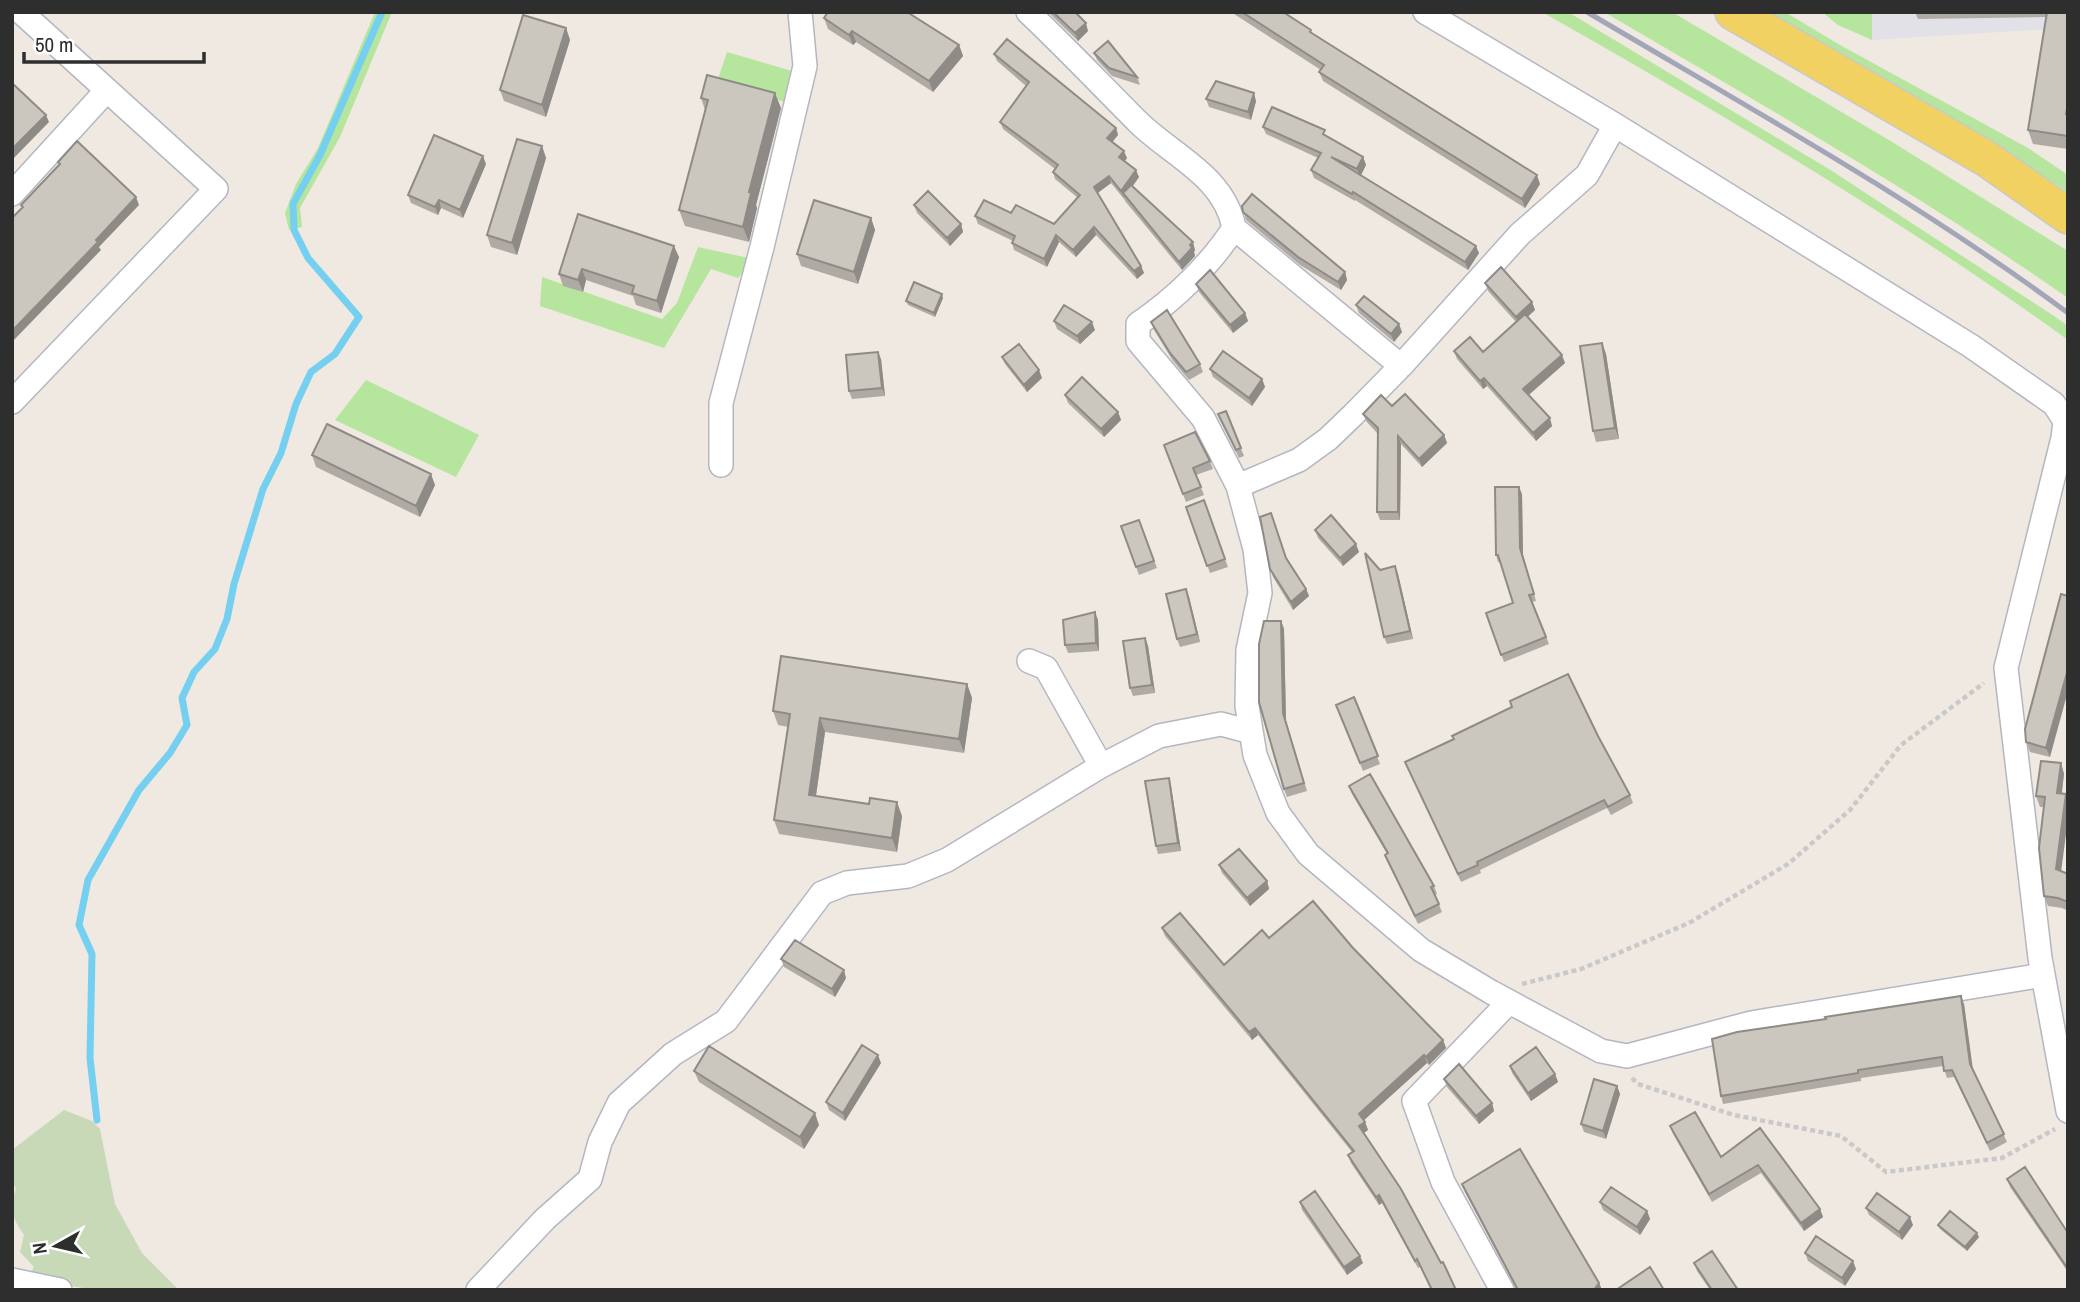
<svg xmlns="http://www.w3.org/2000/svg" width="2080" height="1302" viewBox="0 0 2080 1302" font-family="'Archivo Narrow',sans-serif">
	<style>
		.industrial { fill: #e3e1e8 }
		.green { fill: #b6e59e }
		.cemetery { fill: #c8d9b8 }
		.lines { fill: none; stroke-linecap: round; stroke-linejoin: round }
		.stream { stroke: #75cff0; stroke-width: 7 }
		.minor-casing { stroke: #b4b7c1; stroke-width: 26 }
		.primary-casing { stroke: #c9c9c9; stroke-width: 38 }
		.path { stroke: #c9c9c9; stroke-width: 4.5; stroke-dasharray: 5 3.5; stroke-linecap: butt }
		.minor { stroke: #fff; stroke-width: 23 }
		.primary { stroke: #f2d163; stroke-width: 35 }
		.rail { stroke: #a3a6b8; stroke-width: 5 }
		.wall { fill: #afaba4 }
		.shaded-wall { fill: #8e8b86 }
		.building { fill: #cbc7bf; stroke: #8e8b86; stroke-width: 2 }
	</style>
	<rect width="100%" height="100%" fill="#efe9e1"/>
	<!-- industrial -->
	<path class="industrial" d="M1837,12H2068V28L1872,40Z"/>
	<!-- green -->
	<path class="green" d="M375,12H392L340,137L300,208L302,227L289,230L285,213L296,184L318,148Z
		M1542,12H1568L1832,171L2054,316L2068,326V340C1901,219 1722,114 1542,12Z
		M1604,12H1672L1889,140L2068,251V298C1919,194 1761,104 1604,12Z
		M1757,12H1785L1840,45L2028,148L2068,175V192C1968,126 1859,73 1757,12Z
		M1822,12H1872V40L1838,25Z
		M727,52L799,73L790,103L716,85Z
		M698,247L753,259L738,278L711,269L664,348L540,306L542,277L662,319L677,303Z
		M366,380L479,435L456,477L335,420Z"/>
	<!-- cemetery -->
	<path class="cemetery" d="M64,1110L92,1121L100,1129L115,1204L142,1253L179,1290H96L27,1279L34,1267L20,1252L24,1235C11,1216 10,1211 16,1188L12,1183V1150Z"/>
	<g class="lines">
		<!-- stream -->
		<path class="stream" d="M97,1120L90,1058L92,954L79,925L88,880L139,790L170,753L187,725L182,698L194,672L215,649L227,619L234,584L263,489L281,453L296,404L311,372L335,354L359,317L308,258L294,230L293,204L320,155L382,12"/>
		<!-- minor casing -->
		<g class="minor-casing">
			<path id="minor" d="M1028,12C1066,48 1102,86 1139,123C1173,156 1225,177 1234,228C1210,265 1175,299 1138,324V341L1203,418L1238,486L1255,549L1260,593L1248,650L1247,706L1255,755L1278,813L1308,854L1421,950L1491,992L1601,1051L1627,1056L1751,1023L2043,975
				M1425,12L1615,125L1971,346L2054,404L2065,421L2063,438L2006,668L2040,958L2068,1111
				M12,194L107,90
				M1234,228L1401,366
				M12,402L216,189L21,12
				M721,465V403L762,247L805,66L800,12
				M1238,486L1299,460L1328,439L1353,415L1401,366L1520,234L1587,175L1615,125
				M1029,661L1046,668L1101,766
				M12,1280L60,1290
				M478,1290L545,1219L590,1179L600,1142L619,1103L673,1054L726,1021L822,893L847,883L908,876L947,860L1101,766L1159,736L1221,724L1251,732
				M1502,1290L1443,1182L1414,1101L1509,1002"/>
		</g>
		<!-- primary casing -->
		<g class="primary-casing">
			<path id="primary" d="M1733,12L1987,159L2068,216"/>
		</g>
		<!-- path -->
		<path class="path" d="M1522,984L1581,969L1689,923L1788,864L1850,810L1901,745L1984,683
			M1632,1078L1638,1084L1734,1115L1841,1136L1886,1172L2002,1158L2055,1129"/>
		<!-- minor -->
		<use href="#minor" class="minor"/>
		<!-- primary -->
		<use href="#primary" class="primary"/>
		<!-- rail -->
		<path class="rail" d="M1587,12C1749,108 1916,200 2068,313"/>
	</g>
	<!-- wall -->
	<path class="wall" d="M1048,12H1075L1088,31L1078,41Z
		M1231,12H1283L1312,34L1540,184L1525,208L1323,81L1319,72L1321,70Z
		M1915,12H2068V149L2033,144L2028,130L2046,17L1918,19Z
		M824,18L959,45L963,56L933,92L856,42L853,45L828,29Z
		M566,28L570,40L546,117L504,101L500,90Z
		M1094,53L1137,77L1140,85L1112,76L1097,60Z
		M994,54L1116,128L1118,135L1112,142L1127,158L1124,161L1139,177L1133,186L1195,250L1194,252L1195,256L1182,270L1125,201L1124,198V199L1111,183L1098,193L1141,266L1144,273L1137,279L1096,235L1076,257L1059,242L1047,267L1014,250L1012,243L1013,241L978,224L975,216L1011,213L1054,224L1078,198L1055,179L1053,172L1055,169L1003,129L1000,122L1026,86L997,61Z
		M701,98L781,108L756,205L757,208L749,242L685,226L679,210L705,110Z
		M1206,99L1256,101L1251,120L1209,107Z
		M1263,127L1326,135L1363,157L1366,165L1361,175L1479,253L1468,270L1355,200V201L1314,178L1311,170L1318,158L1266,134Z
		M542,146L546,158L517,255L491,247L487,235Z
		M486,164L463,218L441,208L438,215L411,203L408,195Z
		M914,205L961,224L963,232L950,246L917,213Z
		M1242,206L1345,272L1347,280L1341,290L1300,265L1246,220Z
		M578,214L679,257L661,313L636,305L633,296L586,280L583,292L563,286L559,274Z
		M871,218L875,230L858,284L801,266L797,254Z
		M1485,283L1532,302L1535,310L1527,317L1565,363L1529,395L1552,426L1536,441L1487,386L1483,389L1457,359L1454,351L1483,352L1516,322L1488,291Z
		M1196,284L1245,313L1248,321L1233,333L1199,292Z
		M943,298L935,317L908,305L906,301Z
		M1356,305L1402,332L1394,342L1359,313Z
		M1054,321L1095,330L1080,344L1057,329Z
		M1151,322L1200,364L1203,372L1189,380L1173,361L1154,330Z
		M1602,343L1606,354L1619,439L1596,442L1593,431Z
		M1002,357L1042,378L1027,392L1005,364Z
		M881,359L885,396L852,399L849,391Z
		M1210,369L1262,379L1265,387L1252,406L1213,377Z
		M1065,395L1118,412L1121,420L1104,437L1068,403Z
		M1392,406L1444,435L1447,443L1422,467L1401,444L1400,520H1380L1377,512V433L1366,421L1363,414Z
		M1226,411L1244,456L1239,458L1218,414Z
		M1164,445L1210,461L1213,469L1196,475L1204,495L1186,502Z
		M312,455L435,485L420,517L316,467Z
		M1522,494L1523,555L1536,601L1532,602L1549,644L1504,662L1486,613L1513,603L1500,562H1498L1496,555Z
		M1204,500L1228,567L1210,573L1186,507Z
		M1139,520L1157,568L1139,575L1121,526Z
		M1315,530L1359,552L1343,566L1318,538Z
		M1287,558L1306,589L1309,596L1293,610L1273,577L1270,569Z
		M1395,566L1398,574L1413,639L1387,644L1384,637Z
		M2061,594L2050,757L2030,752L2026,742Z
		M1189,597L1200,642L1180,647L1177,639Z
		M1098,620L1099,651L1068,653L1065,645Z
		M1281,621L1284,629L1286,721L1307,791L1287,797L1284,789Z
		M1145,638L1148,646L1155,693L1133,696L1130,688Z
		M967,684L972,698L964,753L825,732L816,796L902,816L897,852L779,834L774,820L788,727L778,725L773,711Z
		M1354,697L1380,764L1363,771L1336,705Z
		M1598,736L1630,795L1633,803L1611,815L1607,808L1480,870L1481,873L1461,882L1405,762Z
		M2061,763L2064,774L2062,794L2061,871L2068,874V911L2062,908L2048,906L2044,896V807H2040L2036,796Z
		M1169,778L1171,786L1181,851L1158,854L1156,846Z
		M1349,786L1434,886L1437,894L1435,895L1442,912L1418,924L1388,863L1385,855L1387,854L1352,794Z
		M1219,865L1267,881L1269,889L1250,906L1222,873Z
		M1162,928L1224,965L1269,938L1353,948L1443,1040L1446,1048L1429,1065L1427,1063L1364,1120L1368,1130L1364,1133L1456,1290H1431L1420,1267L1418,1268L1382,1203L1379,1205L1351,1163L1348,1155L1352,1152L1258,1035L1252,1040L1165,936Z
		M781,959L846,978L835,997L784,967Z
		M1964,1004L1973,1069L2007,1142L1990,1151L1954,1077L1947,1078L1943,1066L1861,1078V1081L1723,1104L1721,1096Z
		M881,1063L845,1121L829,1110L826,1102Z
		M1510,1066L1555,1074L1558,1082L1531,1101L1512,1073Z
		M694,1071L819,1125L804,1149L699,1082Z
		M1444,1079L1492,1103L1494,1111L1479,1124L1447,1087Z
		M1617,1086L1620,1094L1606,1139L1584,1132L1581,1124Z
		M1670,1126L1721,1157L1760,1128L1820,1209L1823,1217L1804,1231L1761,1173L1712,1202L1673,1134Z
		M2007,1179L2068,1233V1272L2010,1187Z
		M1462,1184L1599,1283L1602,1290H1517L1465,1192Z
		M1300,1202L1363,1263L1347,1275L1302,1210Z
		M1600,1202L1647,1211L1650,1219L1640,1235L1603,1210Z
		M1866,1208L1913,1225L1902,1240L1869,1215Z
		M1938,1225L1979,1237L1967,1251L1940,1229Z
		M1805,1253L1856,1269L1845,1286L1808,1261Z
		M1694,1263L1738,1290H1710L1697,1271Z"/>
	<!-- shaded-wall -->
	<path class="shaded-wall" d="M1086,23L1088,31L1078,41L1075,33Z
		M566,28L570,40L546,117L542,105Z
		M852,31L856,42L853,45L849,35Z
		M959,45L963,56L933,92L929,81Z
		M775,93L781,108L756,205L757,208L749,242L743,227L749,192Z
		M1254,93L1256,101L1251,120L1248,112Z
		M46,115L49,122L12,160V149Z
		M1116,128L1118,135L1109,146L1107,138Z
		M542,146L546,158L517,255L512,243Z
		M1124,151L1127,158L1122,165L1119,157Z
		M483,156L486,164L463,218L460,210Z
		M1363,157L1366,165L1360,177L1357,169Z
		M1136,170L1139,177L1125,196L1123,193L1124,199L1121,191Z
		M1537,175L1540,184L1525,208L1522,199Z
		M1109,176L1111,183L1096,194L1094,187Z
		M136,197L139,205L99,247L101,250L12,342V331Z
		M439,200L441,208L438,215L435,207Z
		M871,218L875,230L858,284L854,272Z
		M961,224L963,232L950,246L947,238Z
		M1094,227L1096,235L1076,257L1073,250Z
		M1056,235L1059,242L1047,267L1044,259Z
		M1193,242L1195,250L1194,252L1195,256L1182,270L1179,262Z
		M674,246L679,257L661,313L657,301Z
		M1476,246L1479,253L1468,270L1465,262Z
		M1141,266L1144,273L1137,279L1134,271Z
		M582,269L586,280L583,292L578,280Z
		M1345,272L1347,280L1341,290L1338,282Z
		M942,294L943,298L935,317L934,313Z
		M1532,302L1535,310L1519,325L1516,317Z
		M1245,313L1248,321L1233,333L1230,325Z
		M1092,322L1095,330L1080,344L1077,336Z
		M1399,324L1402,332L1394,342L1391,334Z
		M1602,343L1606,354L1619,439L1615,428Z
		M878,352L881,359L885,396L882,388Z
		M1562,355L1565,363L1526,397L1523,389Z
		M1039,370L1042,378L1027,392L1024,385Z
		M1484,378L1487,386L1483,389L1480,381Z
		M1262,379L1265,387L1252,406L1249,398Z
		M1118,412L1121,420L1104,437L1101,429Z
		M1550,418L1552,426L1536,441L1533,433Z
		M1444,435L1447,443L1422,467L1419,459Z
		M1398,436L1401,444L1400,520L1398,512Z
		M431,474L435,485L420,517L416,506Z
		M1519,487L1522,494L1523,555L1536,601L1520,548Z
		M1356,544L1359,552L1343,566L1340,558Z
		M1395,566L1398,574L1413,639L1410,631Z
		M1186,589L1189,597L1200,642L1197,634Z
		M1306,589L1309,596L1293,610L1291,602Z
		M1095,612L1098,620L1099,651L1096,643Z
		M1281,621L1284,629L1286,721L1307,791L1283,713Z
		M1145,638L1148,646L1155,693L1152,685Z
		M2068,669V691L2050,757L2046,748Z
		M967,684L972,698L964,753L959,739Z
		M820,718L825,732L814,809L809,795Z
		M2061,763L2064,774L2060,804L2057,793Z
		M1169,778L1171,786L1181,851L1178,843Z
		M2066,794L2068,800V819L2060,880L2056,869Z
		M897,802L902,816L897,852L892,838Z
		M1267,881L1269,889L1250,906L1247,898Z
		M844,970L846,978L835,997L832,989Z
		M1961,996L1964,1004L1973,1072L1970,1064Z
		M1255,1028L1258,1035L1252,1040L1249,1032Z
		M1443,1040L1446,1048L1429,1065L1426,1057Z
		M878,1055L881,1063L845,1121L843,1113Z
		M1424,1055L1427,1063L1362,1122L1359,1114Z
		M1555,1074L1558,1082L1531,1101L1528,1093Z
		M1617,1086L1620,1094L1606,1139L1603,1131Z
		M1492,1103L1494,1111L1479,1124L1476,1116Z
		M815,1113L819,1125L804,1149L800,1137Z
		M1365,1122L1368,1130L1362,1134L1359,1126Z
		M1379,1195L1382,1203L1379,1205L1376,1197Z
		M1820,1209L1823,1217L1804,1231L1801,1223Z
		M1647,1211L1650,1219L1640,1235L1637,1227Z
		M1910,1217L1913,1225L1902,1240L1899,1232Z
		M1977,1233L1979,1237L1967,1251L1965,1247Z
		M1360,1256L1363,1263L1347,1275L1344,1267Z
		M1853,1261L1856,1269L1845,1286L1842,1278Z
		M1599,1283L1602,1290H1594Z"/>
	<!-- building -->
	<path class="building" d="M828,12H907L959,45L929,81L852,31L849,35L824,18Z
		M1053,12H1075L1086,23L1075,33Z
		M1242,12H1283L1311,30L1310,32L1537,175L1522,199L1319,72L1324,65Z
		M2047,12H2068V104L2066,114H2068V136L2028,130Z
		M523,15L566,28L542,105L500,90Z
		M1007,39L1116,128L1107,138L1124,151L1119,157L1136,170L1121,191L1109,176L1094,187L1141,266L1134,271L1094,227L1073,250L1056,235L1044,259L1012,243L1015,236L975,216L984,200L1011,213L1016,205L1054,224L1080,195L1053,172L1058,165L1000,122L1029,82L994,54Z
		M1108,41L1137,77L1109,68L1094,53Z
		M707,75L775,93L749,192L751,193L743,227L679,210L708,100L701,98Z
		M1216,81L1254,93L1248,112L1206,99Z
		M12,83L46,115L12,149Z
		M1272,107L1325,130L1323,134L1363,157L1357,169L1331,157L1476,246L1465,262L1353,192L1352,194L1311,170L1321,153L1263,127Z
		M434,135L483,156L460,210L439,200L435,207L408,195Z
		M517,139L542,146L512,243L487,235Z
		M77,141L136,197L96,240L98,242L12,331V218L23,207L21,205L60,164L58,162Z
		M1131,185L1193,242L1190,245L1192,248L1179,262L1123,193Z
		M928,191L961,224L947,238L914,205Z
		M1252,194L1345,272L1338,282L1298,257L1243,212L1242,206Z
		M814,200L871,218L854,272L797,254Z
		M578,214L674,246L657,301L632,293L634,286L582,269L578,280L559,274Z
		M1501,267L1532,302L1516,317L1485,283Z
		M1210,270L1245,313L1230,325L1196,284Z
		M914,282L942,294L934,313L906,301Z
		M1364,296L1399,324L1391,334L1356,305Z
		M1064,305L1092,322L1077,336L1054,321Z
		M1167,310L1200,364L1186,372L1170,353L1151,322Z
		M1525,314L1562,355L1523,389L1550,418L1533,433L1484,378L1480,381L1454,351L1470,337L1483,352Z
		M1602,343L1615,428L1593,431L1580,346Z
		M1019,344L1039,370L1024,385L1002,357Z
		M1223,351L1262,379L1249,398L1210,369Z
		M878,352L882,388L849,391L846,355Z
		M1082,377L1118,412L1101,429L1065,395Z
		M1405,394L1444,435L1419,459L1398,436V512H1377L1378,428L1363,414L1381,395L1392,406Z
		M1226,411L1241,448L1236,450L1218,414Z
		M327,424L431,474L416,506L312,455Z
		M1195,432L1210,461L1193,468L1201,487L1183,494L1164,445Z
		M1495,487H1519L1520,548L1534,594L1529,595L1546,637L1501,655L1486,613L1513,603L1498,555H1496Z
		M1204,500L1225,559L1207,566L1186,507Z
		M1271,513L1286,558L1306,589L1291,602L1270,569L1260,517Z
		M1331,515L1356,544L1340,558L1315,530Z
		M1139,520L1154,561L1136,567L1121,526Z
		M1365,553L1380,570L1395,566L1410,631L1384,637Z
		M1186,589L1197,634L1177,639L1166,594Z
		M2061,594L2068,596V669L2046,748L2026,742L2025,729Z
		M1095,612L1096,643L1065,645L1063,620Z
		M1264,621H1281L1283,713L1304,783L1284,789L1259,702V644Z
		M1145,638L1152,685L1130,688L1123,641Z
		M781,656L967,684L959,739L820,718L809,795L869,804L870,798L897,802L892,838L774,820L790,714L773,711Z
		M1568,674L1598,736L1630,795L1608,807L1604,800L1477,862L1478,865L1458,874L1405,762L1454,739L1452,736L1512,707L1510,701Z
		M1354,697L1378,756L1360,763L1336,705Z
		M2041,761L2061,763L2057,793L2066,794L2056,869L2068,874V902L2058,898L2044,896L2039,848L2045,797L2036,796Z
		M1370,774L1434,886L1431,887L1439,904L1415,916L1385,855L1388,853L1349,786Z
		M1169,778L1178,843L1156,846L1145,781Z
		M1239,849L1267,881L1247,898L1219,865Z
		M1313,901L1353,948L1443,1040L1426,1057L1424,1055L1359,1114L1365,1122L1359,1126L1401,1189L1441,1263L1443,1262L1456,1290H1432L1417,1259L1415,1261L1379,1195L1376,1197L1348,1155L1354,1151L1255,1028L1249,1032L1162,928L1180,913L1224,965L1262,930L1269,938Z
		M795,940L844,970L832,989L781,959Z
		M1961,996L1970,1064L2004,1134L1987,1143L1952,1070L1944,1071L1942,1057L1858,1070V1073L1721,1096L1712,1039L1737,1032L1826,1019L1825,1017Z
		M862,1045L878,1055L843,1113L826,1102Z
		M709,1046L815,1113L800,1137L694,1071Z
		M1536,1047L1555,1074L1528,1093L1510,1066Z
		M1459,1064L1492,1103L1476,1116L1444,1079Z
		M1594,1079L1617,1086L1603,1131L1581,1124Z
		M1695,1112L1721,1157L1760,1128L1820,1209L1801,1223L1758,1165L1709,1194L1670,1126Z
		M1520,1149L1599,1283L1594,1290H1518L1462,1184Z
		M2025,1167L2068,1233V1269L2007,1179Z
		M1611,1187L1647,1211L1637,1227L1600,1202Z
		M1315,1191L1360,1256L1344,1267L1300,1202Z
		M1877,1193L1910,1217L1899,1232L1866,1208Z
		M1950,1211L1977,1233L1965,1247L1938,1225Z
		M1816,1236L1853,1261L1842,1278L1805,1253Z
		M1712,1251L1738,1290H1712L1694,1263Z
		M1650,1267L1664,1290H1616Z"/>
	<!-- border -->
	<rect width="2080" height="1302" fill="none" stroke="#2e2e2e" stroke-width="28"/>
	<!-- north arrow -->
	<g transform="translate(56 1246) rotate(262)" stroke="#ffffff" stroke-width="5" paint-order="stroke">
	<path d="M0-5L12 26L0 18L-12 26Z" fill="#2e2e2e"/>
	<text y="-10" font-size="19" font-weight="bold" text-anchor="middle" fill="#2e2e2e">N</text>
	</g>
	<!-- scale -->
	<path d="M24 52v10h180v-10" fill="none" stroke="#2e2e2e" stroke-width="3.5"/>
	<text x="35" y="52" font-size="21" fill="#2e2e2e" stroke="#ffffff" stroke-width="5" paint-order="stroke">50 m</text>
</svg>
